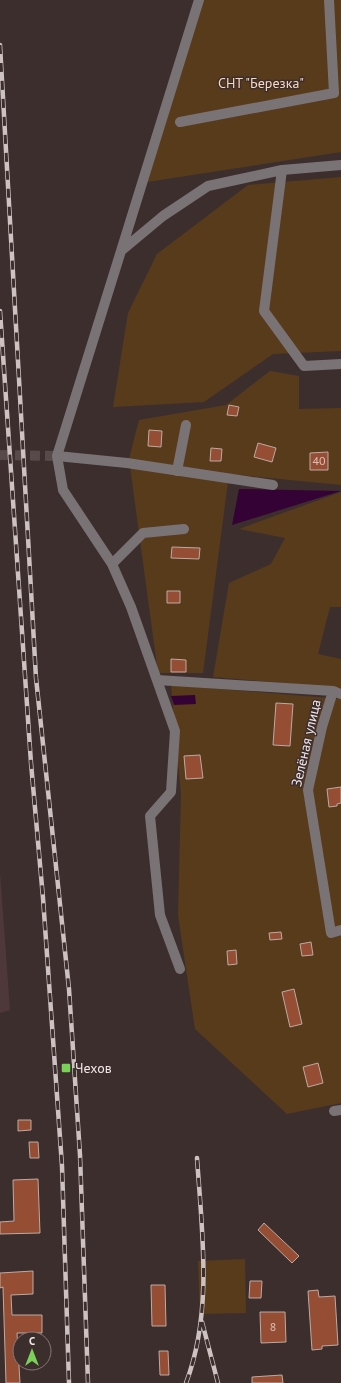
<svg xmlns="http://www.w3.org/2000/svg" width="341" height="1383" viewBox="0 0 341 1383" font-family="'PT Sans',sans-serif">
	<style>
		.built { fill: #4e3839 }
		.green { fill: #583b1b }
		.water { fill: #350235 }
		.building { fill: #954e33; stroke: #bcaaa4 }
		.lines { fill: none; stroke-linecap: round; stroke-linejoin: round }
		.minor-tunnel { stroke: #584a4a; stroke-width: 10; stroke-dasharray: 10 5; stroke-linecap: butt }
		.minor { stroke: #7a7376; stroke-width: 10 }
		.rail-casing { stroke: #cdc1c1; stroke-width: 4.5 }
		.rail { stroke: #3d2e2e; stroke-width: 3; stroke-dasharray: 9; stroke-linecap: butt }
		.poi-dot { fill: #7ad157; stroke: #3d2e2e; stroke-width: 1.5 }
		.labels { text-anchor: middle; stroke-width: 3; stroke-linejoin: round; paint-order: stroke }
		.number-label { font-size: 12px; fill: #dac0b9 }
		.park-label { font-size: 14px; fill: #fadabc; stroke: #3d2e2e }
		.street-label { font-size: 14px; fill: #f1e6e6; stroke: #3d2e2e }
		.poi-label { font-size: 14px; fill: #f1e6e6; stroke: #3d2e2e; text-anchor: start }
	</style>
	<rect width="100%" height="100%" fill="#3d2e2e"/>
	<!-- built -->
	<path class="built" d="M0,872L10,1010L0,1013Z"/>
	<!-- green -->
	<path class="green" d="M204,0H341V152L147,182Z
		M341,177V351L273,354L204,402L113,407L128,313L157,254L248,185Z
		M270,371L299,376V409L341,408V485L229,474L203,673H158L129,459L139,420L226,405Z
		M341,492V607H330L318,654L341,659V688L213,677L229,583L271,564L285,538L239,529Z
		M171,685L341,699V1103L287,1114L195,1029L178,915L181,794Z
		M245,1259L246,1313L200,1314L198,1261Z"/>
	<!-- water -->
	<path class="water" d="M239,489L341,491L232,525Z
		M195,695L196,704L174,705L171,696Z"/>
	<!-- building -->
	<path class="building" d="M229,405L239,407L237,416L227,415Z
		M149,430L162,431L161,447L148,446Z
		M258,443L276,448L272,462L254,457Z
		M211,448L222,449L221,461H210Z
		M328,452V470H310V453Z
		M172,547L200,548L199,559L171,558Z
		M167,591H180V603H167Z
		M171,659L186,660V672H171Z
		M276,703L293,704L290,746L273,745Z
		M200,755L203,778L186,779L184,756Z
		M341,787V803L337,804V806L329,807L327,789Z
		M281,932L282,939L270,940L269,933Z
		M311,942L313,955L302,956L300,944Z
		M236,950L237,964L228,965L227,951Z
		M294,989L302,1024L290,1027L282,992Z
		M318,1063L323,1083L308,1087L303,1067Z
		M18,1120H31V1130L18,1131Z
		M29,1142H38L39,1158H30Z
		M38,1179L40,1233L0,1234V1222L14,1221L13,1180Z
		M264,1223L299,1256L292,1263L258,1230Z
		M33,1271V1294L11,1295L12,1315H42V1333H17L20,1383H6L3,1287L0,1288V1273Z
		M250,1281H262L261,1298H249Z
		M151,1285H165L166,1326H152Z
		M318,1290L319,1297L335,1296L338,1345L322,1346V1349L312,1350L308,1291Z
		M260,1312H285L286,1342L261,1343Z
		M159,1351H168L169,1375H160Z
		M282,1375L283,1383H252V1377Z"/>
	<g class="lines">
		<!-- minor-tunnel -->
		<path class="minor-tunnel" d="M0,455L57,456"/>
		<!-- minor -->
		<path class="minor" d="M180,122L334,93L329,0
			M282,170L264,311L304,366L341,364
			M121,251L199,0
			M57,456L127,463L273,485
			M177,471L186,425
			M112,564L143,533L184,529
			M157,680L333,691L341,694
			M333,691L322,727L308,790L331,933L341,930
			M180,969L160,915L150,816L171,792L175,731L131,607L112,564L63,490L57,456L121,251L163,216L208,186L282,170L341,165
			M334,1111L341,1110"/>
		<!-- rail casing -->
		<g class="rail-casing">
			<path id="rail" d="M0,45L36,678L69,989L80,1155L88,1383
				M0,311L31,763L43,898L62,1166L69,1383
				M202,1322L218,1383
				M186,1383C213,1312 202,1232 197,1158"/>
		</g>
		<!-- rail -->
		<use href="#rail" class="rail"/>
	</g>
	<!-- markers -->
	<rect class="poi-dot" x="61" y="1063" width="10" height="10" rx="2"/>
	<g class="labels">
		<!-- number labels -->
		<g class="number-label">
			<text x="319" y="465">40</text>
			<text x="273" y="1331">8</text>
		</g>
		<!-- park labels -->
		<g class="park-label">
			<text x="261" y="88">СНТ "Березка"</text>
		</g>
		<!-- street labels -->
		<g class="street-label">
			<text transform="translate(306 743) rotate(-77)" y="5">Зелёная улица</text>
		</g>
		<!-- poi labels -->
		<g class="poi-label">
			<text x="75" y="1073">Чехов</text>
		</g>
	</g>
	<!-- north arrow -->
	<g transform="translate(32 1351)"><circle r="19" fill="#3d2e2e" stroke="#857878"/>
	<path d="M0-3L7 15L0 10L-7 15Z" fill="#7ad157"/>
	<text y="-6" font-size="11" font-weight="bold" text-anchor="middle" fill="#f1e6e6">С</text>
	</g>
</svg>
